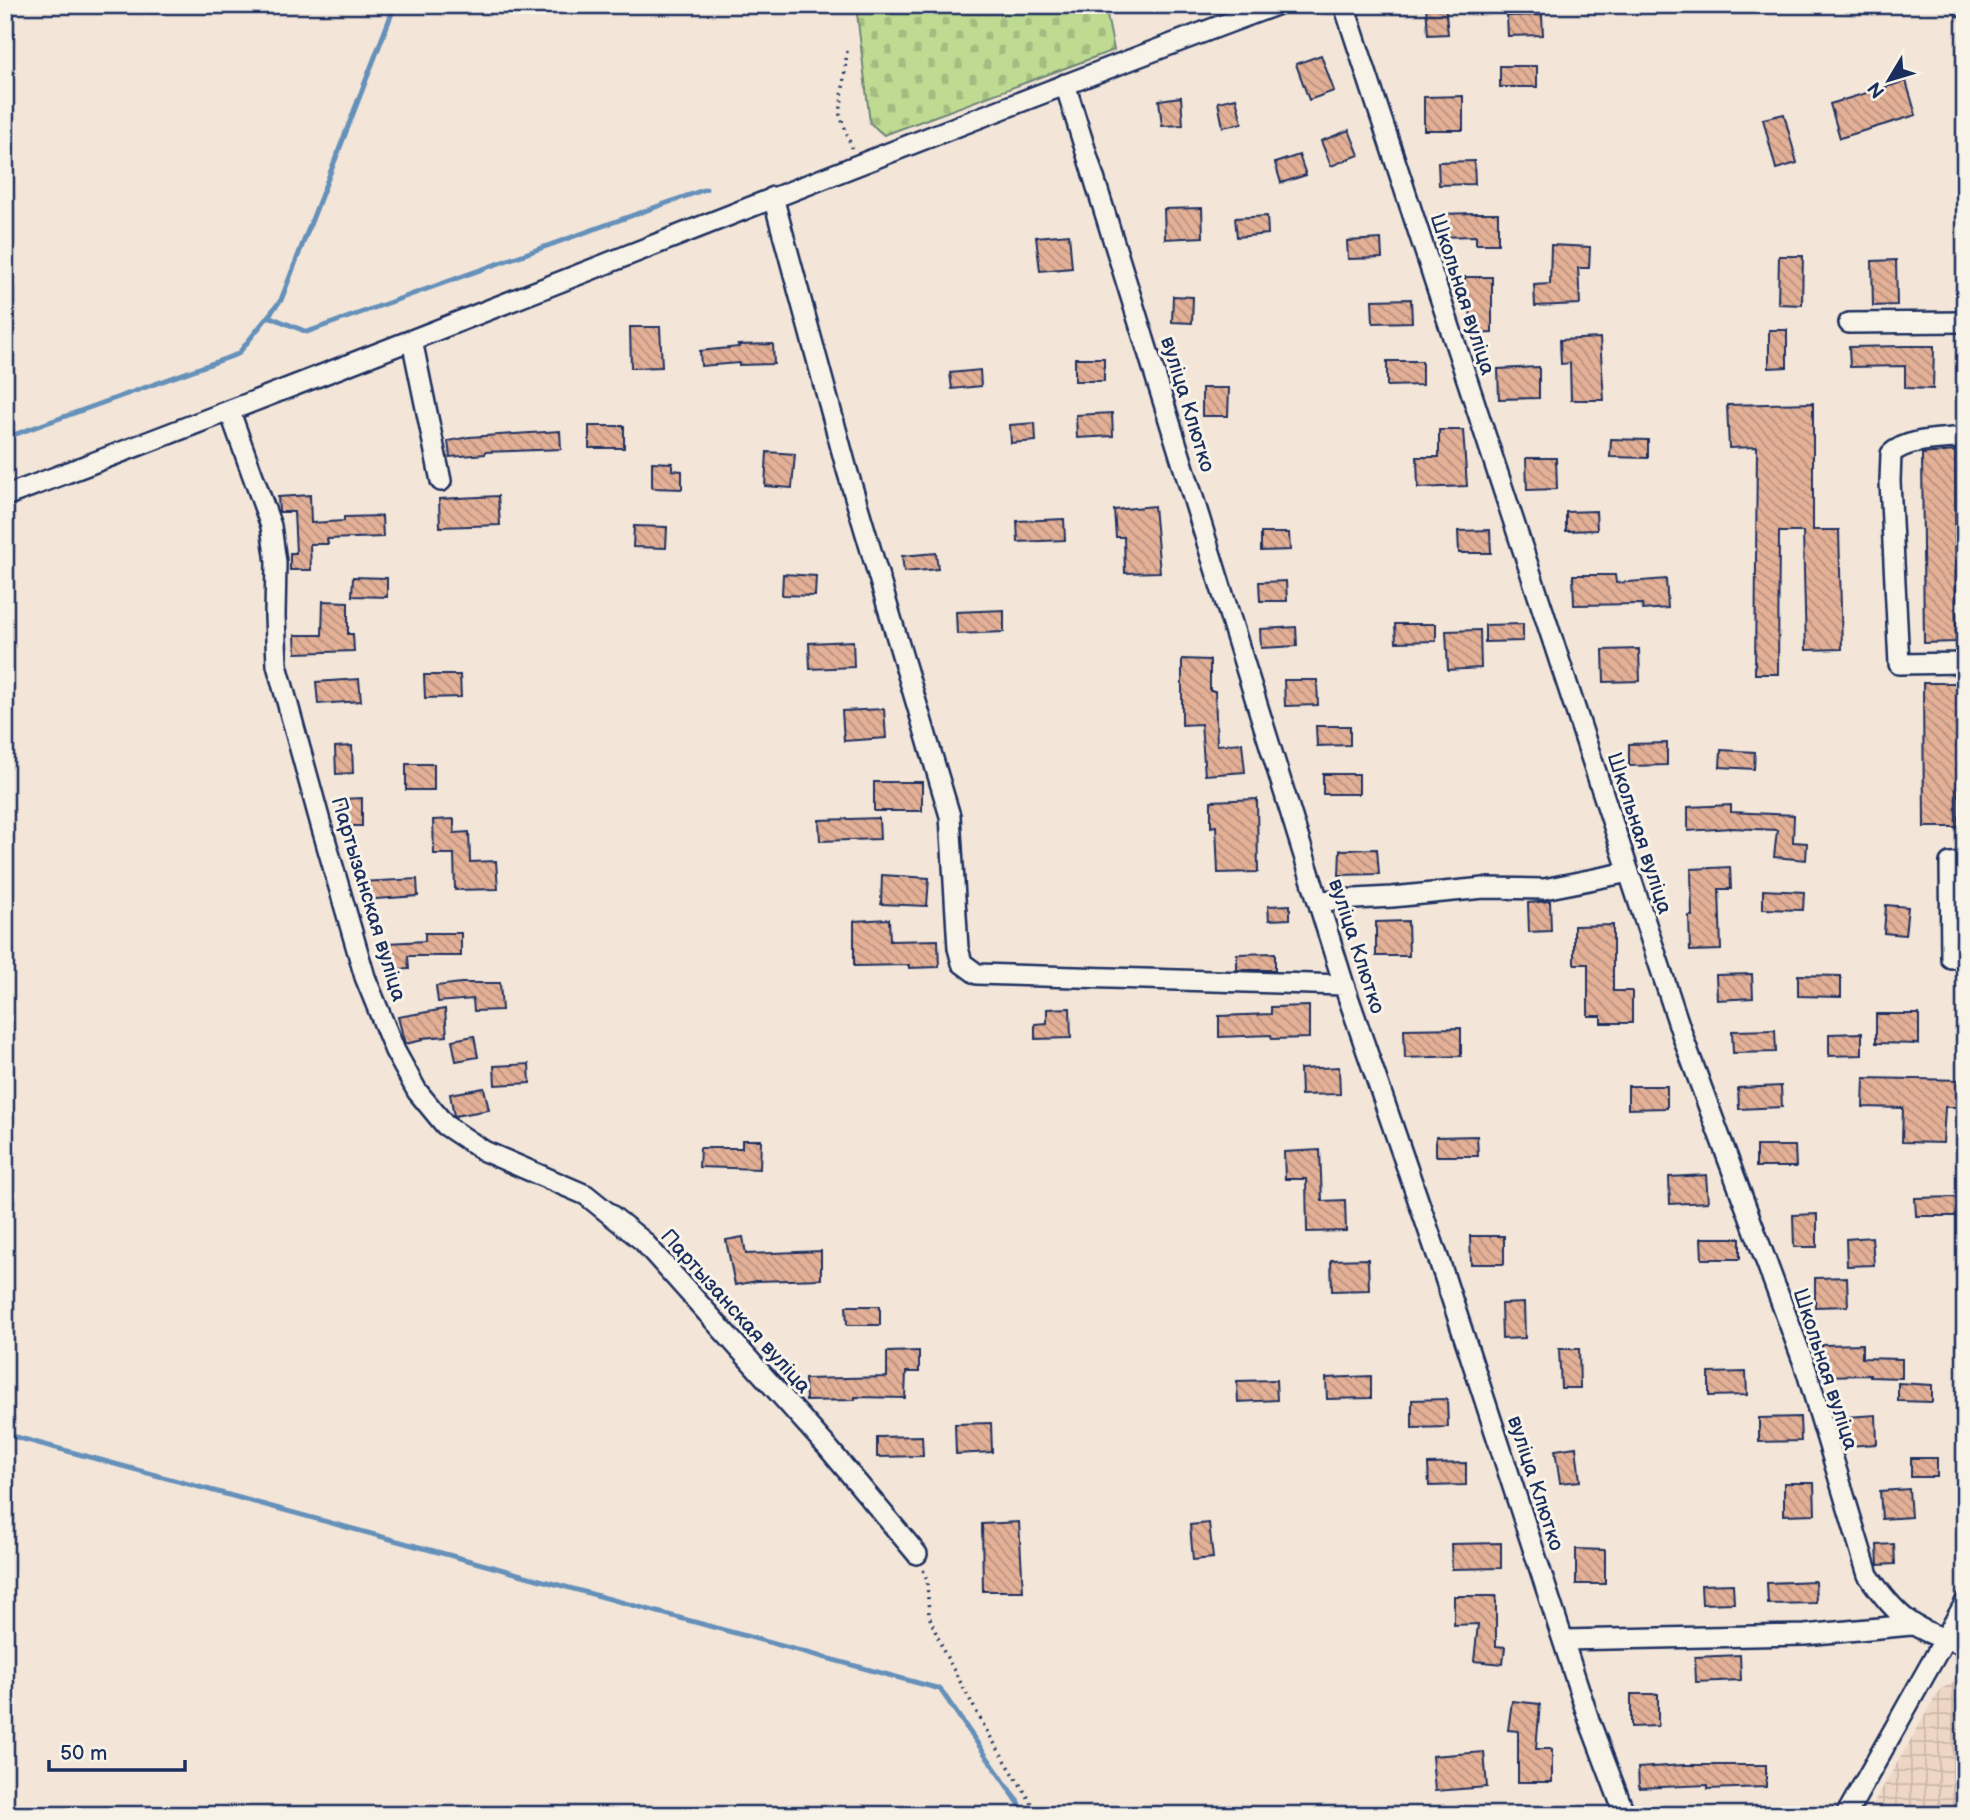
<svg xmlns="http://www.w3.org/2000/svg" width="1970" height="1820" viewBox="0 0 1970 1820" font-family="'Balsamiq Sans',sans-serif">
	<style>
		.industrial { fill: url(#industrial-grid) }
		.cemetery { fill: url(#cemetery-stones); stroke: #6d8578; stroke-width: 2 }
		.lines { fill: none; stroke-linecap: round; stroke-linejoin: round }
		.stream { stroke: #6590ba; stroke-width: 5 }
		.building { fill: url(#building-back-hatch); stroke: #1b2f5e; stroke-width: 2 }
		.minor-casing { stroke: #1b2f5e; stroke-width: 24 }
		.path { stroke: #1b2f5e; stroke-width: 3.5; stroke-dasharray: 2 5; stroke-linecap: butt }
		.minor { stroke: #f7f3e8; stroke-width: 19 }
		.labels { text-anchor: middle; stroke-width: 6; stroke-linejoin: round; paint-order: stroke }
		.street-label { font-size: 21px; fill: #1b2f5e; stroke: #f7f3e8 }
	</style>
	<defs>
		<pattern id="industrial-grid" width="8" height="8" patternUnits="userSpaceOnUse" patternTransform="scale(1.75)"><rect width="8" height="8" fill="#eed6c4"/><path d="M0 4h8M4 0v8" fill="none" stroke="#ccb8ab"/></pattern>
		<pattern id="cemetery-stones" width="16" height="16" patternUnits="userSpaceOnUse" patternTransform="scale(1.75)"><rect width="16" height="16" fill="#bfdb92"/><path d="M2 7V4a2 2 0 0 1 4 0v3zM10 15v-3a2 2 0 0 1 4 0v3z" fill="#a4bc80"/></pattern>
		<pattern id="building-back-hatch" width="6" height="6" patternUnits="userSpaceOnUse" patternTransform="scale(1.75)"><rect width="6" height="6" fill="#e4b197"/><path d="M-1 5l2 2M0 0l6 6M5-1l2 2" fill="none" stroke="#b8907e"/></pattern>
	</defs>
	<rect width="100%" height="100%" fill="#f3e6d8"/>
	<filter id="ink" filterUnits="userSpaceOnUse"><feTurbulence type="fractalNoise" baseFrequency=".0143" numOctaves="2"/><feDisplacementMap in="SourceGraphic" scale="14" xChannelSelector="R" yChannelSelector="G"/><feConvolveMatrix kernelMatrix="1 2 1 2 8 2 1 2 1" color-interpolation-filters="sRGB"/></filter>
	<g filter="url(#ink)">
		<!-- industrial -->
		<path class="industrial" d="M1965,1680V1815H1867L1940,1689L1958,1681Z"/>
		<!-- cemetery -->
		<path class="cemetery" d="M856,5H1105L1114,50L884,135L870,123Z"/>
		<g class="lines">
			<!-- stream -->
			<path class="stream" d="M268,316L307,332L706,189
				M5,438L238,354L281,300L395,5
				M5,1434L940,1689L1027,1815"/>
		</g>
		<!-- building -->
		<path class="building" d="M1426,5H1445L1448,34L1428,35Z
			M1542,15L1543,35L1508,36L1507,16Z
			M1321,55L1334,91L1309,100L1296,64Z
			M1500,66H1537V87H1500Z
			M1906,81L1916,115L1840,138L1830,104Z
			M1463,96V130H1424V97Z
			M1181,97L1183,125L1162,126L1159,100Z
			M1236,98L1242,123L1223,127L1218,102Z
			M1784,114L1797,163L1776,169L1763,119Z
			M1349,130L1359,155L1331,166L1321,141Z
			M1299,155L1306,175L1281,183L1275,163Z
			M1474,161L1475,184L1439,185L1438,162Z
			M1202,208L1203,237L1165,239L1164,209Z
			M1476,213H1498V244H1476V236L1439,237L1438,214Z
			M1267,216L1268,234L1237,237L1235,218Z
			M1069,234L1072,268L1040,271L1036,237Z
			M1381,239L1382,258L1348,259L1347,241Z
			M1551,245L1590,247L1589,268H1578L1580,304L1535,306L1534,285L1550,284Z
			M1779,256H1803L1802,305L1778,304Z
			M1896,260L1897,305L1873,306L1872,261Z
			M1465,277H1492V333L1471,334L1470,299H1464Z
			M1173,296L1193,297L1192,323L1172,322Z
			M1411,299L1412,322L1373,323L1372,300Z
			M630,327H660L662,367L631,368Z
			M1769,330H1787V367L1769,368Z
			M1600,338L1604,400H1571L1570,363L1561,364L1560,340Z
			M773,344L774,364L739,365V363L701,366L700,351L739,347L738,345Z
			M1905,346H1934L1933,389L1905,388V366L1850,367L1849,347Z
			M1075,358H1104V381H1075Z
			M1387,361H1422V385L1387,386Z
			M1539,367V398L1499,399L1498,369Z
			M980,370L981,386L952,389L950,373Z
			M1202,388H1229L1228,416H1202Z
			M1813,403V530H1839L1842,649L1806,650L1803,532H1779L1778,674H1755L1757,447L1729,448L1727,405Z
			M1112,413L1113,436L1077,438L1076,415Z
			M1035,423L1036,441L1011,443L1010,425Z
			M589,426H624V448H589Z
			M1439,430H1463L1467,486L1418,488L1417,457H1439Z
			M560,431L561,449L485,452V454L450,457L448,441L469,437Z
			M1611,439L1648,440V458L1610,457Z
			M1955,451L1956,642L1924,643L1922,454Z
			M767,452L795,454L792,488L765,486Z
			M1526,458H1556L1557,489L1527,490Z
			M652,462L672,463V470L682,471V489L652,488Z
			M310,495L311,523L344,521V517L382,516L383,537L327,539L328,544H310L311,570H290V553H296L294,512H279L278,497Z
			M498,496L500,525L440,527L439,499Z
			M1154,506L1160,572L1125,573L1124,537H1116L1114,510Z
			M1596,511L1597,530L1566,531V512Z
			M1064,519L1065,540L1018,542L1017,521Z
			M634,526L667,527L666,548L633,547Z
			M1490,530L1491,553H1459L1458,531Z
			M1261,533H1289L1290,550L1261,551Z
			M936,553L938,569L904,572L902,556Z
			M783,574L816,576L815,596L782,595Z
			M1573,575H1615L1616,583L1666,579L1668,608L1643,610L1642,604L1574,605Z
			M353,577L387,578V597L352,596Z
			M1286,581L1287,601H1260L1259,582Z
			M323,601L348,602V634H353L354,651L296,653L295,635H322Z
			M1004,610V632L957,634L956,612Z
			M1395,624H1436V641L1396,642Z
			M1523,624V641L1485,642V625Z
			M1296,627L1297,646L1261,648L1260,629Z
			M1480,630L1481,668L1448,670L1446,631Z
			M853,641L854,667L810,669L809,643Z
			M1639,649L1640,681L1604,682L1603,650Z
			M1182,659L1210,660V691H1215L1217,745L1242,743L1245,772L1205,775L1201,724L1182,725Z
			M424,675H460L461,697L425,698Z
			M359,679L361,701L318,704L316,682Z
			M1284,680H1317L1318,705L1285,706Z
			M1923,683H1957L1958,827H1924Z
			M884,709L886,738L844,741L842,711Z
			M1316,726H1350V745L1317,746Z
			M1667,743V765L1629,766V744Z
			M352,746L353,773L336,774L335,747Z
			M1721,750L1755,752L1754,769L1720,767Z
			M406,764H434V790H406Z
			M1323,774H1359V794H1323Z
			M874,782H922V811H874Z
			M362,798V826H341V799Z
			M1257,799L1258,872L1218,873L1216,826L1211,827V801Z
			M1731,805V812L1794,815L1793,842L1807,843L1806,860L1774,857L1777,830L1731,828L1688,831V807Z
			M879,818L880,839L820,841L819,820Z
			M454,819V833L469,832L470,862L496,861L498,889L455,890L454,854H434L433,820Z
			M1377,849L1379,874L1339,875L1340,850Z
			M1730,867L1731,889H1719L1721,950L1690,951L1689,916H1692L1691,869Z
			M882,875L929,878L927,906L881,904Z
			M417,879L418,896L362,900L361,882Z
			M1763,890L1804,892L1803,910L1763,909Z
			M1550,901L1551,931L1529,932L1528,903Z
			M1290,905V919L1269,920L1268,906Z
			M1886,905L1908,907L1905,935L1884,933Z
			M889,919L890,941L938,940L939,967L909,968V965L854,966V921Z
			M1408,921L1409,956H1376V922Z
			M1613,925V991H1632V1023H1601V1016H1588V964H1574V926Z
			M425,933H461V956H408L409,969L388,970L387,943L425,941Z
			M1275,953V970H1237V954Z
			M1752,974L1753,998L1717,1000L1716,975Z
			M1798,975L1841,976V997L1798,996Z
			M461,983H500L502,1010L474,1011L473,999L438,1002L436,986Z
			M1309,1006V1038L1272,1039L1271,1035L1219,1037V1016L1271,1014V1007Z
			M1070,1008L1071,1038L1035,1039V1024L1047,1023V1009Z
			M445,1009L447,1036L422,1038L423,1040L405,1044L398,1017Z
			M1876,1014H1919V1044L1876,1043Z
			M1461,1028V1056L1405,1058L1404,1029Z
			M1775,1030L1776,1052L1733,1053L1732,1031Z
			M1862,1033V1055L1829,1056V1034Z
			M474,1036L478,1057L456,1061L452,1040Z
			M529,1064L530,1083L495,1085L494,1066Z
			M1339,1067L1340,1094L1301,1095L1300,1069Z
			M1864,1078L1965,1080V1107H1945L1943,1143L1902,1142L1903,1108L1863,1107Z
			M1628,1086H1667V1108L1628,1109Z
			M1781,1086L1782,1107L1739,1109L1738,1088Z
			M484,1088L489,1110L454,1116L450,1094Z
			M1477,1136L1478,1156H1436V1137Z
			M742,1140H761L760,1169L699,1167L700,1148H742Z
			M1756,1146H1795L1796,1167H1756Z
			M1320,1150L1322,1201L1345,1200L1346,1231L1307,1232L1306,1179H1285L1284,1152Z
			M1706,1175L1708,1202L1670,1204L1669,1177Z
			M1958,1197V1216H1916L1915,1198Z
			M1817,1214V1247H1794L1793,1215Z
			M1470,1236H1504V1264H1471Z
			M743,1237L746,1254L821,1251V1279L757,1281L735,1285L726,1240Z
			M1872,1237L1874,1265L1847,1266L1846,1239Z
			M1701,1238H1740V1259H1702Z
			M1368,1259L1369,1290L1332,1291L1331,1260Z
			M1847,1277L1848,1306L1815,1307V1278Z
			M1524,1303L1525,1338L1502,1339L1501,1304Z
			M846,1306H880V1325H847Z
			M1862,1344V1358L1902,1359V1378L1870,1377V1375L1823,1376L1822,1345Z
			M1559,1349H1579L1580,1388H1561Z
			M919,1351V1372H906L905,1398L855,1397V1400L806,1401L805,1379L887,1377V1352Z
			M1746,1372L1747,1395L1709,1396V1373Z
			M1371,1376V1398L1327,1399L1326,1378Z
			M1276,1380L1277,1400L1238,1402L1237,1381Z
			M1898,1383L1932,1385V1402L1898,1401Z
			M1447,1399L1448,1427L1412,1428V1400Z
			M1876,1415L1877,1444L1848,1446L1846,1417Z
			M1800,1417L1801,1441L1759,1442V1418Z
			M991,1423L992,1452L956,1454L955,1424Z
			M922,1436L923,1456L877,1457V1437Z
			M1576,1447L1580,1481L1560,1483L1555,1450Z
			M1911,1458H1937V1477H1911Z
			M1466,1463V1485L1429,1486L1428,1464Z
			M1784,1483H1814L1815,1514L1784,1515Z
			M1909,1489L1911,1517L1882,1519L1880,1491Z
			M1019,1522L1023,1591H983L982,1524Z
			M1209,1523L1213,1558L1193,1560L1190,1525Z
			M1501,1543V1568L1452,1569L1451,1544Z
			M1894,1544L1895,1564L1878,1565L1877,1545Z
			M1576,1549L1605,1550V1584H1576Z
			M1815,1581L1816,1603L1768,1604L1767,1583Z
			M1733,1584L1734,1603L1702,1604L1701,1585Z
			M1454,1596H1496V1646L1505,1647L1503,1664L1474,1661L1478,1624L1454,1625Z
			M1740,1655L1741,1680L1696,1682L1695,1657Z
			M1631,1694H1658V1726L1631,1727Z
			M1512,1701L1540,1704L1536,1749H1552V1782H1518V1731L1508,1730Z
			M1484,1752L1487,1787L1435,1791L1432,1756Z
			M1684,1765H1766V1787L1707,1789V1785L1639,1788L1638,1768Z"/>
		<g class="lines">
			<!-- minor casing -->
			<g class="minor-casing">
				<path id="minor" d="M1344,5L1685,1043L1806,1369L1868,1575C1896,1616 1915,1633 1965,1644
					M1962,5L1965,8
					M1065,84L1344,985L1444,1275L1589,1720L1625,1815
					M773,197L847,470L950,816L958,948L962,963L977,974L1344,985
					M1849,323L1965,322
					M412,340L441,481
					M230,412L271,526L276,562L275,616L277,665L321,825L365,977L395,1051L417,1091L445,1125L484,1151L586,1195L643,1241L829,1449L917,1554
					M1965,437C1943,440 1907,438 1891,454L1890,481L1899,664L1965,663
					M5,496C431,337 851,163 1276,5
					M1318,901L1392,897L1484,888L1544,889L1629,872
					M1951,958L1950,863L1965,862
					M1563,1640L1805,1635L1911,1625
					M1846,1815L1965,1603"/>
			</g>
			<!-- path -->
			<path class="path" d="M847,51L840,115L852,148
				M923,1570L927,1580L929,1616L944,1652L988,1733L1039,1815"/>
			<!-- minor -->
			<use href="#minor" class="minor"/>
		</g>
	</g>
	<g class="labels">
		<!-- street labels -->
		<g class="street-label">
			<text transform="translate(1463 294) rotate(72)" y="7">Школьная вуліца</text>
			<text transform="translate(1188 404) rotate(73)" y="7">вуліца Клютко</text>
			<text transform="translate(1640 833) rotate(72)" y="7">Школьная вуліца</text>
			<text transform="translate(369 899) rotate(73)" y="7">Партызанская вуліца</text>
			<text transform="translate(1357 946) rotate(72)" y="7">вуліца Клютко</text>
			<text transform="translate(736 1311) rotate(48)" y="7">Партызанская вуліца</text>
			<text transform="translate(1826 1369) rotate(72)" y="7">Школьная вуліца</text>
			<text transform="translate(1536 1483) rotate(72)" y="7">вуліца Клютко</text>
		</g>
	</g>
	<!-- margin -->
	<rect width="1970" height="1820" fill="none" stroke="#f7f3e8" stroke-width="28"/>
	<rect x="14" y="14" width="1942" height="1792" fill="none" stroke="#1b2f5e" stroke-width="2.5" filter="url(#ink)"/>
	<!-- north arrow -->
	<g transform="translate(1889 80) rotate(232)" stroke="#f7f3e8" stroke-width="5" paint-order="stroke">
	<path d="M0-5L12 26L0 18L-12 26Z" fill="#1b2f5e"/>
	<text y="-10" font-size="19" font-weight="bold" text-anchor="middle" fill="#1b2f5e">N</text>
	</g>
	<!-- scale -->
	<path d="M49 1760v10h136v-10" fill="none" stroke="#1b2f5e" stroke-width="3.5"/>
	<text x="60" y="1760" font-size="21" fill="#1b2f5e" stroke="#f7f3e8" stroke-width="5" paint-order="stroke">50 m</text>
</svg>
